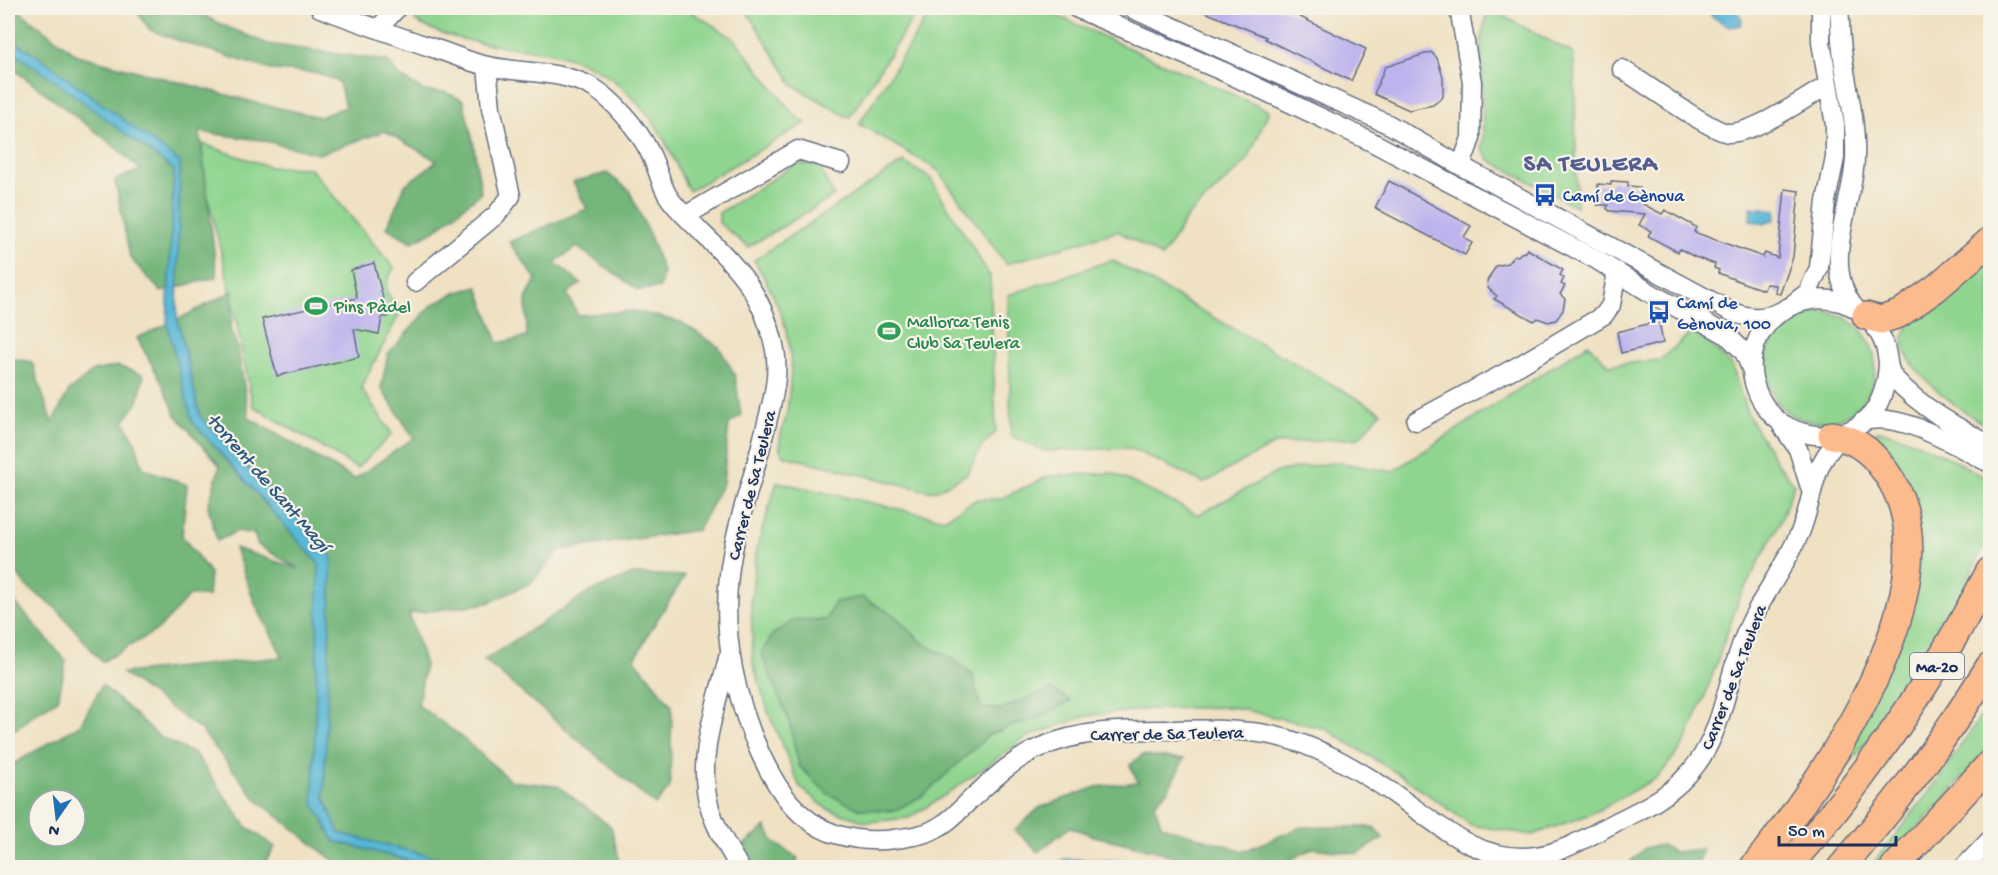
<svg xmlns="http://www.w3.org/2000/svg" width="1998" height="875" viewBox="0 0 1998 875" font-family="'Gochi Hand',sans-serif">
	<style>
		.green { fill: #90d58f; stroke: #568276; stroke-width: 1.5 }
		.forest { fill: #74b67a; stroke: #48726c; stroke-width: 1.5; fill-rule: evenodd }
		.water { fill: #56b7d5; stroke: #38739a; stroke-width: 1.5 }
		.building { fill: #bdb3ed }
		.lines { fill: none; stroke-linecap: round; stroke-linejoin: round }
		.minor-casing { stroke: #656d81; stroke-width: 21 }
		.highway-casing { stroke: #656d81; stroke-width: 30 }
		.minor { stroke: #fff; stroke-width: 18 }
		.highway { stroke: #fbbb8d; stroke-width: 27 }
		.labels { text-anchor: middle; stroke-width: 4.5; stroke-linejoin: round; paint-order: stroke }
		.shield { fill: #f7f3e8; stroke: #5d6a87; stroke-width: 1.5 }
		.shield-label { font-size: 16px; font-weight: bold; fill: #1b2f5e }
		.transit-label { font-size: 18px; fill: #164399; stroke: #f7f3e8; text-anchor: start }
		.leisure-label { font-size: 18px; fill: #27864d; stroke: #f7f3e8; text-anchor: start }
		.street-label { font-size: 18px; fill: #1b2f5e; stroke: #f7f3e8 }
		.water-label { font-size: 20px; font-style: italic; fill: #2d5882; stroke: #f7f3e8 }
		.district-label { font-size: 24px; font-weight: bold; letter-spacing: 1.5px; fill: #545d90; stroke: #f7f3e8 }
	</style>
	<rect width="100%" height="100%" fill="#f7f3e8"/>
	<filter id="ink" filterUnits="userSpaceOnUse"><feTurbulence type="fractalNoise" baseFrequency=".0167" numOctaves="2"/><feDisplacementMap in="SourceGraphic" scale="12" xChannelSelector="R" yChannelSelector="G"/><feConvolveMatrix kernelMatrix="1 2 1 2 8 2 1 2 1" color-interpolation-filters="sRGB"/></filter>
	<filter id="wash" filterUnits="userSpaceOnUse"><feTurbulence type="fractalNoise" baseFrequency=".008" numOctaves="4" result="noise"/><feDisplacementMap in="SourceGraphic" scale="24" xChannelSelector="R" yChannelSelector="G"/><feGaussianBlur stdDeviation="1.35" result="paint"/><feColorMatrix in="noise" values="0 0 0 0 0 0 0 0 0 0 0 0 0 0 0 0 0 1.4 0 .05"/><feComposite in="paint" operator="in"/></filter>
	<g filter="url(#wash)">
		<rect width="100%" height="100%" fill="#efe1c2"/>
		<!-- green -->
		<path class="green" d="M418,8H685L735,39L794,115L806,123L689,191C678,170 669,145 656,126C623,79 587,56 531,50C494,45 448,41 415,21Z
			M738,8H919L849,118L793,85L748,13Z
			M933,8H1040L1269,111L1247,161L1188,216L1162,257L1118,231L1006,264L938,170L859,124Z
			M1488,8L1574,54L1577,207L1489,160L1481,148L1483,139L1481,42Z
			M194,141L270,167L310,168L394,268C381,287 385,296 402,309L361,388L392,434L357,468L253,406L228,280Z
			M903,162L930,178L990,276L996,432L982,446L967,474L937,490L928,491L785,456C783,454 780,451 780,448C778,438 784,426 786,416C789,402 790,385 791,370C792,330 774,293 754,260Z
			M796,164L818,165L834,196L748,247L719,223V213Z
			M1990,251V428C1966,414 1902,371 1903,339C1903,331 1911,327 1911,318Z
			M1112,260L1381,412L1359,438L1274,444L1204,483L1130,448L1045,451L1011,436L1008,295Z
			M1765 367a55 55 0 1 1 110 0a55 55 0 1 1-110 0Z
			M1692,332L1707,341L1732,366L1748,415L1775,460L1794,484L1780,523L1739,599L1705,696L1685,743L1658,777L1591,814L1532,835L1471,825L1403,777L1326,729L1232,707L1150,709L1086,716L1027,737L947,794L909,818L867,822L827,809L800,787L769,714L753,664L751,601L757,547L777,482L944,519L977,499H1000L1049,476L1113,473L1198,515L1279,471L1338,462L1392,472L1588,344L1609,365L1660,360Z
			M1879,431C1905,434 1967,466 1990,481V535L1954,607L1902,692L1875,731L1807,817L1913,594L1873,439V433Z
			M1990,702V747L1927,818L1880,866L1875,861L1936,783Z"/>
		<!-- forest -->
		<path class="forest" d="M8,8H15L77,55L261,104L320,117L345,107L339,82L318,73L271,70L180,41L150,30L135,9L129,8H190L218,23L268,44L388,61L399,76L424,91L445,92L463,100L473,141L481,193L434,231L412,242L387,228L405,185L437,161L385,131L319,154L261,140L200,132L217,277L161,292L130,258L115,180L141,170L109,142L8,65Z
			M607,173L629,190L650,236L663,272L660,288L638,290L577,247L555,262L581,284L567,293L578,315L634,311L681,322L719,347L735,375L741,416L729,424L723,483L698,530L560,550L531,583L488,603L409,614L425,665L418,705L458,734L511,781L558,786L611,827L621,867H339L334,861L257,800L201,730L122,673L283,657L255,604L235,548L299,569L258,545L254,534L238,531L217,541L208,506L220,466L176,415L161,381L137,338L181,318L233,291L231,330L238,349L249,418L354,479L414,438L381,388L388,354L432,305L457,292L478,287L498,343L527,337L526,299L536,279L509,242L587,209L573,182Z
			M8,358L32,362L52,423L69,391L93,371L118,366L144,375L138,402L124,421L135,441L143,468L187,485L182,536L210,573L208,597L190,595L159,629L102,662L58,610L25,585L18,575L8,566Z
			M633,574L685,576L650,631L635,659L672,706L670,787L655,805L484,660L590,592Z
			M8,594L66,661L58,700L34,714L21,726L8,733Z
			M862,597L894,615L925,645L954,659L973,676L981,708L1001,709L1051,689L1071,701L1042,716L990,734L924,795L894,811L859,809L828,794L799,766L789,721L761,653L773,634L796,619L826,620L835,602Z
			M102,685L160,737L196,755L246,826L275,847L262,867H8V767L80,725ZM39,800H75V836H39Z
			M1142,755L1184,759L1168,790L1154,804L1162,826L1244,851L1301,827H1374L1383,838L1358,854L1313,848L1290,860L1288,867H1197L1161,852L1094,836L1070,827L1038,852L1015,830L1039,808L1096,787L1138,782L1130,765Z
			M766,827L774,842L798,858L795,867H754L740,848Z
			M1662,845L1673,852L1702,849L1698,867L1645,868L1629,863L1645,848Z"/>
		<!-- water -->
		<path class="water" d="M1716,8H1728L1739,14L1742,20L1740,25L1730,27L1711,16Z
			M8,38L41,58L180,162L177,317L200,416L332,557L324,797L339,833L473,867H433L334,841L313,802L319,564L192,421L167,324L174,170L40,70L8,50Z
			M1751,207L1776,210L1775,220H1771L1765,224L1750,220Z
			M1065,859L1140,861L1154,867H1048Z"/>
		<g id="blocks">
			<!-- building -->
			<path class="building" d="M1195,8H1282L1366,49L1351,81L1265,39L1266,37Z
				M1431,52L1437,58L1443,77V97L1433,105L1409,110L1374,94L1385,67Z
				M1389,181L1471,226L1464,237L1472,243L1465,255L1375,208Z
				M1611,181L1628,182V186L1640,187L1639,202L1662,214L1665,210L1696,227L1694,232L1763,257L1765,253L1778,258L1785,189L1799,191L1793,257L1780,294L1775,293L1776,285L1766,284L1764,290L1749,285L1718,273L1719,270L1714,268L1715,264L1695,257L1680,249L1678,252L1648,236L1651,231L1639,225L1645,214L1610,211L1607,209L1608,205H1597L1598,184L1611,185Z
				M1527,249L1563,270L1560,275L1564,278L1561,284L1565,286L1560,294L1565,299L1563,310L1556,320L1548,322L1538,318L1534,321L1494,299L1497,296L1488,288L1487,281L1496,266L1508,263L1514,255L1518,256L1521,253L1525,252Z
				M374,263L388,317H382L379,334L354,329L359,357L277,376L262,319L357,298L351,270Z
				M1659,321L1663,343L1621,353L1617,332Z"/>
		</g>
	</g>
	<g filter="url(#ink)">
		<use href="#blocks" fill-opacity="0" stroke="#656d81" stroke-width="1.5"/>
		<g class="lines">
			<!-- minor casing -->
			<g class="minor-casing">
				<path id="minor" d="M320,8C358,22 397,36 436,49C452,54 467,61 483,65C519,74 558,69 592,87C613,99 638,129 649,151C657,165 660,183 668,196C677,210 691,221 702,233C738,267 763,295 774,345C782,377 769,412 762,442C751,486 734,530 729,575C722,636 735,699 761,755C777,789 797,821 835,834C855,840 874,842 895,839C908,837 920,836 931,831C947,824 958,812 970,800C991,781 1012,760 1039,748C1082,729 1126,730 1172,730C1206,729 1238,729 1271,735C1316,744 1355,768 1393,793C1437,823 1478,864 1536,856C1565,852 1591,835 1616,822C1630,815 1646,808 1659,799C1727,755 1719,693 1748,628C1763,594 1787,564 1801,530C1817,489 1809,463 1848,432
					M1076,8L1229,74L1370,141L1597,260L1652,294L1727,335L1744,352L1752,371
					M1131,8L1390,125L1461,166L1728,310C1747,319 1763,320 1782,311
					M1459,8L1472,82L1471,138L1461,166
					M1839,8C1840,18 1840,29 1841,40C1844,81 1857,115 1855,158C1853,207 1819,266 1856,309
					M378,29L397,8
					M1622,69C1640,80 1713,133 1729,133C1755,133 1804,99 1828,85
					M685,216L798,150L841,163
					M415,282L496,215L511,196L491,108L487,66
					M1794,303L1808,292L1819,268L1826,201L1835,158V125L1821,42V8
					M1888,364C1887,382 1882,401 1871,415C1844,446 1790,440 1767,409C1755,393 1749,373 1753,354C1764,298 1838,280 1873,324C1877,330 1882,337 1884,344C1889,355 1886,369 1894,378C1920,407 1956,427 1990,445
					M1416,421L1520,365L1604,315L1611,305L1617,271
					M1862,422C1899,409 1957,447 1990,463
					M1781,424L1798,449L1811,490
					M728,658C717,704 696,757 709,805C715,827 728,848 740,868
					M1963,868L1990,840"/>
			</g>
			<!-- highway casing -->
			<g class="highway-casing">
				<path id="highway" d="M1866,316L1881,320L1899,314L1936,288L1990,241
					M1753,868C1821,783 1957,590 1891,480C1876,456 1861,440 1832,435
					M1786,868C1867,778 1934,678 1990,571
					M1841,868C1896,804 1946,737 1990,666
					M1894,868L1990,764"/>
			</g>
			<!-- minor -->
			<use href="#minor" class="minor"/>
			<!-- highway -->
			<use href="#highway" class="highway"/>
		</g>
	</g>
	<!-- icons -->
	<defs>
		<g id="bus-bare" transform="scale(1.8)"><path d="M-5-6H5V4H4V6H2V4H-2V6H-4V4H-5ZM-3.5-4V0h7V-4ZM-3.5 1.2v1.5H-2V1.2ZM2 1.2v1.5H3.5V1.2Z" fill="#1a4fb4" stroke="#f7f3e8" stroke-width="2.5" paint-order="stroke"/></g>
		<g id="stadium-bare" transform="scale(1.8)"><path d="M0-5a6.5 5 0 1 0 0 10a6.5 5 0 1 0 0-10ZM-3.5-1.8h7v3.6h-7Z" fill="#2e9e5b" stroke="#f7f3e8" stroke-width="2.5" paint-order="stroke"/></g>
	</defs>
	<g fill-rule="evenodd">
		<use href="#bus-bare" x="1545" y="195"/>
		<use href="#stadium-bare" x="316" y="306"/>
		<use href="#bus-bare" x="1659" y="312"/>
		<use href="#stadium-bare" x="889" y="331"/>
	</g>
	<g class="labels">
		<!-- shield labels -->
		<rect class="shield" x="1910" y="653" width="54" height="26" rx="4.5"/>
		<g class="shield-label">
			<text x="1937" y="672">Ma-20</text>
		</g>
		<!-- transit labels -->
		<g class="transit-label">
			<text x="1563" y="201">Camí de Gènova</text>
			<text x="1677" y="308">Camí de<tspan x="1677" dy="21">Gènova, 100</tspan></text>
		</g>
		<!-- leisure labels -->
		<g class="leisure-label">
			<text x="334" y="312">Pins Pàdel</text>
			<text x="907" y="327">Mallorca Tenis<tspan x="907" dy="21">Club Sa Teulera</tspan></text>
		</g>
		<!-- street labels -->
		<g class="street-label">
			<text transform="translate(751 485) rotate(-76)" y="6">Carrer de Sa Teulera</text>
			<text transform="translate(1733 677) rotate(-69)" y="6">Carrer de Sa Teulera</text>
			<text transform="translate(1167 733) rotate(-1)" y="6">Carrer de Sa Teulera</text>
		</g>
		<!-- water labels -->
		<g class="water-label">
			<text transform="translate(270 482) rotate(49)" y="7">torrent de Sant Magí</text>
		</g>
		<!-- district labels -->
		<g class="district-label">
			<text x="1591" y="170">SA TEULERA</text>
		</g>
	</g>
	<!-- margin -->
	<rect width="1998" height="875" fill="none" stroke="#f7f3e8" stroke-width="30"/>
	<!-- north arrow -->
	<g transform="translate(57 818) rotate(194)"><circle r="28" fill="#f7f3e8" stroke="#9fa5b1" stroke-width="1.5"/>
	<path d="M0-4.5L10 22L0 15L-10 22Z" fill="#1f6fb2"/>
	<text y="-9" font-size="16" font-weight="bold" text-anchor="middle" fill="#1b2f5e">N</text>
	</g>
	<!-- scale -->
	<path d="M1779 836v9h117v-9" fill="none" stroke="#1b2f5e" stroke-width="3"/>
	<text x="1788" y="836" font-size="18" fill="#1b2f5e" stroke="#f7f3e8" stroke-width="4.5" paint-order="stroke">50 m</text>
</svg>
